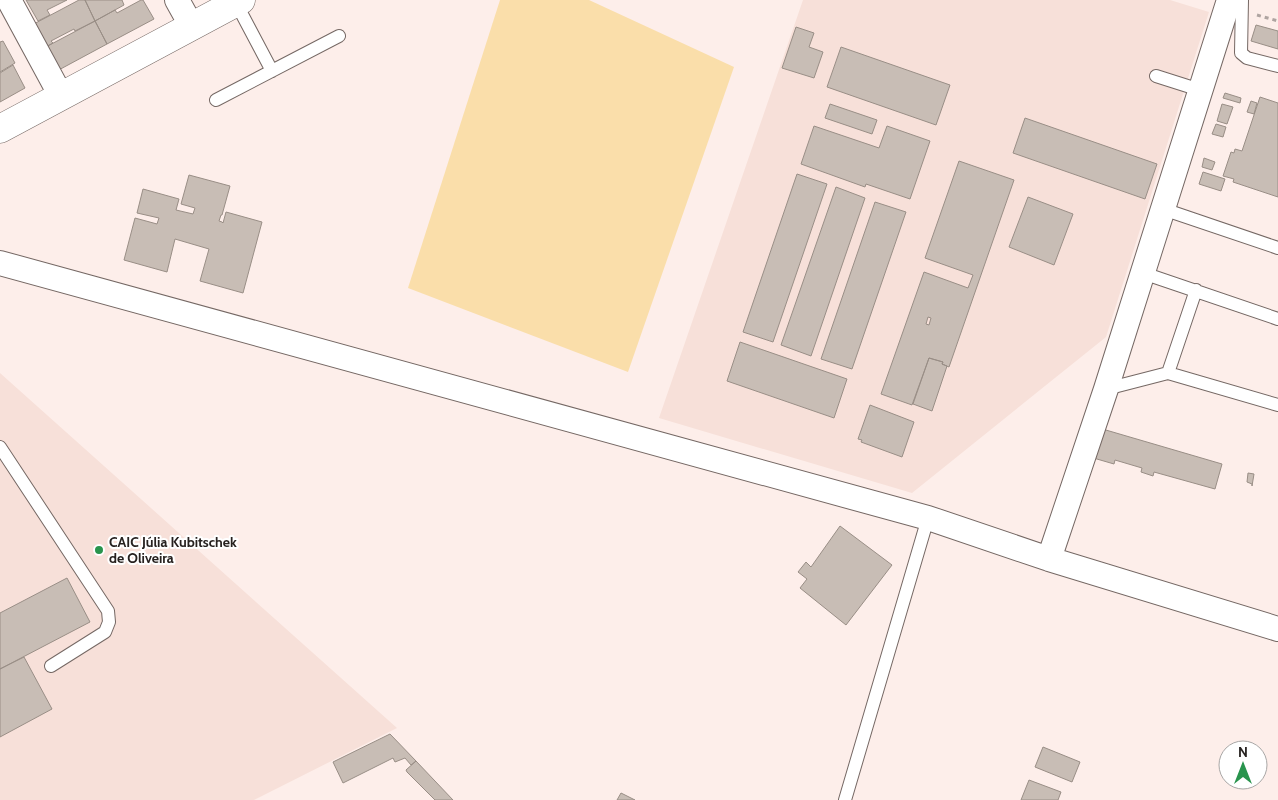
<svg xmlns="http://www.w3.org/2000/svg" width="1278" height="800" viewBox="0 0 1278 800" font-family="Cabin,sans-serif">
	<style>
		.built { fill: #f7e0d9 }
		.green { fill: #fadeaa }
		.building { fill: #c8bdb5; stroke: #998e86; fill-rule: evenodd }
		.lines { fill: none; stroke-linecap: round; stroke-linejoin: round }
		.service-casing { stroke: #756864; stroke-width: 14 }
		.minor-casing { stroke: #756864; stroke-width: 26 }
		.tertiary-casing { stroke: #756864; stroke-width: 29 }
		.path { stroke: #afa4a1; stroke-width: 3; stroke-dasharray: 4 4; stroke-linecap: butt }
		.service { stroke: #fff; stroke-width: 12 }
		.minor { stroke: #fff; stroke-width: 24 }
		.tertiary { stroke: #fff; stroke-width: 28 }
		.poi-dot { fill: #29944d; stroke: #fff; stroke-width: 2 }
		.labels { text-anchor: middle; stroke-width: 4; stroke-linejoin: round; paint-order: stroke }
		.poi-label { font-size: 14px; font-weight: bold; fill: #272220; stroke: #fff; text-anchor: start }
	</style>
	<rect width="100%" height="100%" fill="#fdeeea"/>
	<!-- built -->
	<path class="built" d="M803,0H1170L1209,12L1106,337L912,493L659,418Z
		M0,373L397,728L254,800H0Z"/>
	<!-- green -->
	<path class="green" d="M500,0H589L734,67L628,372L408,288Z"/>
	<!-- building -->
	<path class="building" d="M26,0H67L47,10L50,15L38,21Z
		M79,0H85L95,21L75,31L74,29L51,41L53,43L42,49L30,26Z
		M85,0H122L124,5L95,21Z
		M141,0H143L154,19L107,44L95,21L115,10L117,13Z
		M95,21L107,44L55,72L42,49Z
		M1256,25L1278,31V49L1251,41Z
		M796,27L814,33L809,47L823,52L814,78L782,68Z
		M3,41L15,63L0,72V42Z
		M841,47L950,85L936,125L827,87Z
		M13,65L25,88L0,102V73Z
		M1225,93L1241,98L1240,103L1223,98Z
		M1260,97L1278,103V197L1233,182L1234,179L1223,176L1231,152L1234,153L1235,149L1242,151Z
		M1251,101L1257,103L1254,114L1247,112Z
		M830,104L877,120L872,134L825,118Z
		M1222,104L1233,107L1227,124L1217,121Z
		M1025,118L1157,164L1145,199L1013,153Z
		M1216,124L1226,127L1223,137L1212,134Z
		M814,126L879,148L887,126L930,141L910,199L866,184L865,187L801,164Z
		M1204,158L1215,162L1212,170L1202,167Z
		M959,161L1014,180L949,367L942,364L943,362L929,358L912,405L881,394L924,272L968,288L973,275L925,258ZM928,317L931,318L929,325L926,324Z
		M1203,172L1225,179L1221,191L1199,184Z
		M797,174L827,184L773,342L743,332Z
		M189,175L230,186L222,215H221L219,221L222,222L223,223L226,212L262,222L243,293L200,281L209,249L175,239L167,272L124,260L135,218L157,224L159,218L137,213L143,189L179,199L176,210L193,214L195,208L181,204Z
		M836,187L865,198L811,356L781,345Z
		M1028,197L1073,214L1054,265L1009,247Z
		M875,202L906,212L852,369L821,359Z
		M740,342L847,379L834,418L727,381Z
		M929,358L943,362L942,364L947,366L932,411L913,404Z
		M870,405L914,422L902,457L861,442L862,440L858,439Z
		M1099,428L1222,464L1215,489L1154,472L1153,476L1141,472L1142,468L1115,460L1114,464L1090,457Z
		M1248,473L1254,474L1252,486V484L1247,482Z
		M840,526L892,565L846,625L800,588L807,579L798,572L806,562L811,567Z
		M67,578L90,622L0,669V613Z
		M24,657L52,709L0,737V669Z
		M390,734L416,761L411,765L405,758L395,762L393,758L343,783L333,762Z
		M1043,747L1080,762L1072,782L1035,767Z
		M416,761L453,800H435L407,772L406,770Z
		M1029,780L1061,792L1058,800H1021Z
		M621,793L635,800H617Z"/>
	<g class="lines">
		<!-- service casing -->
		<g class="service-casing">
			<path id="service" d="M1242,0L1241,53L1247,58L1278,66
				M236,3L272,71
				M1156,76L1200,90
				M216,100L339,36
				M1163,209L1278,248
				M1143,273L1278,319
				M1168,373L1196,290
				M1106,389L1168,373L1278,405
				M0,447L108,611L109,622L105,632L51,666
				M845,800L928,518"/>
		</g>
		<!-- minor casing -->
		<g class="minor-casing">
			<path id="minor" d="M9,0L61,96
				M177,0L192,27
				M0,263L928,518L1049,559L1278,629
				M1049,559L1106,389L1229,0"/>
		</g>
		<!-- tertiary casing -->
		<g class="tertiary-casing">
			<path id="tertiary" d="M0,129L241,0"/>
		</g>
		<!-- path -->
		<path class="path" d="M1257,15L1278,21"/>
		<!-- service -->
		<use href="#service" class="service"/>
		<!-- minor -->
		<use href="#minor" class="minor"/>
		<!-- tertiary -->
		<use href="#tertiary" class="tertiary"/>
	</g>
	<!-- markers -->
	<circle class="poi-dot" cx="99" cy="550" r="5"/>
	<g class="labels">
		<!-- poi labels -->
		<g class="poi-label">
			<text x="109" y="547">CAIC Júlia Kubitschek<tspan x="109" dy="16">de Oliveira</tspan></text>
		</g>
	</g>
	<!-- north arrow -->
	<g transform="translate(1243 765)"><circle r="24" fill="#ffffff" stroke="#a9a7a6"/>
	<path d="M0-4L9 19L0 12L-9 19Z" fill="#29944d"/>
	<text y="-8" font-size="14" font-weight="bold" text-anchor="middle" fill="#272220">N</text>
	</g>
</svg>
